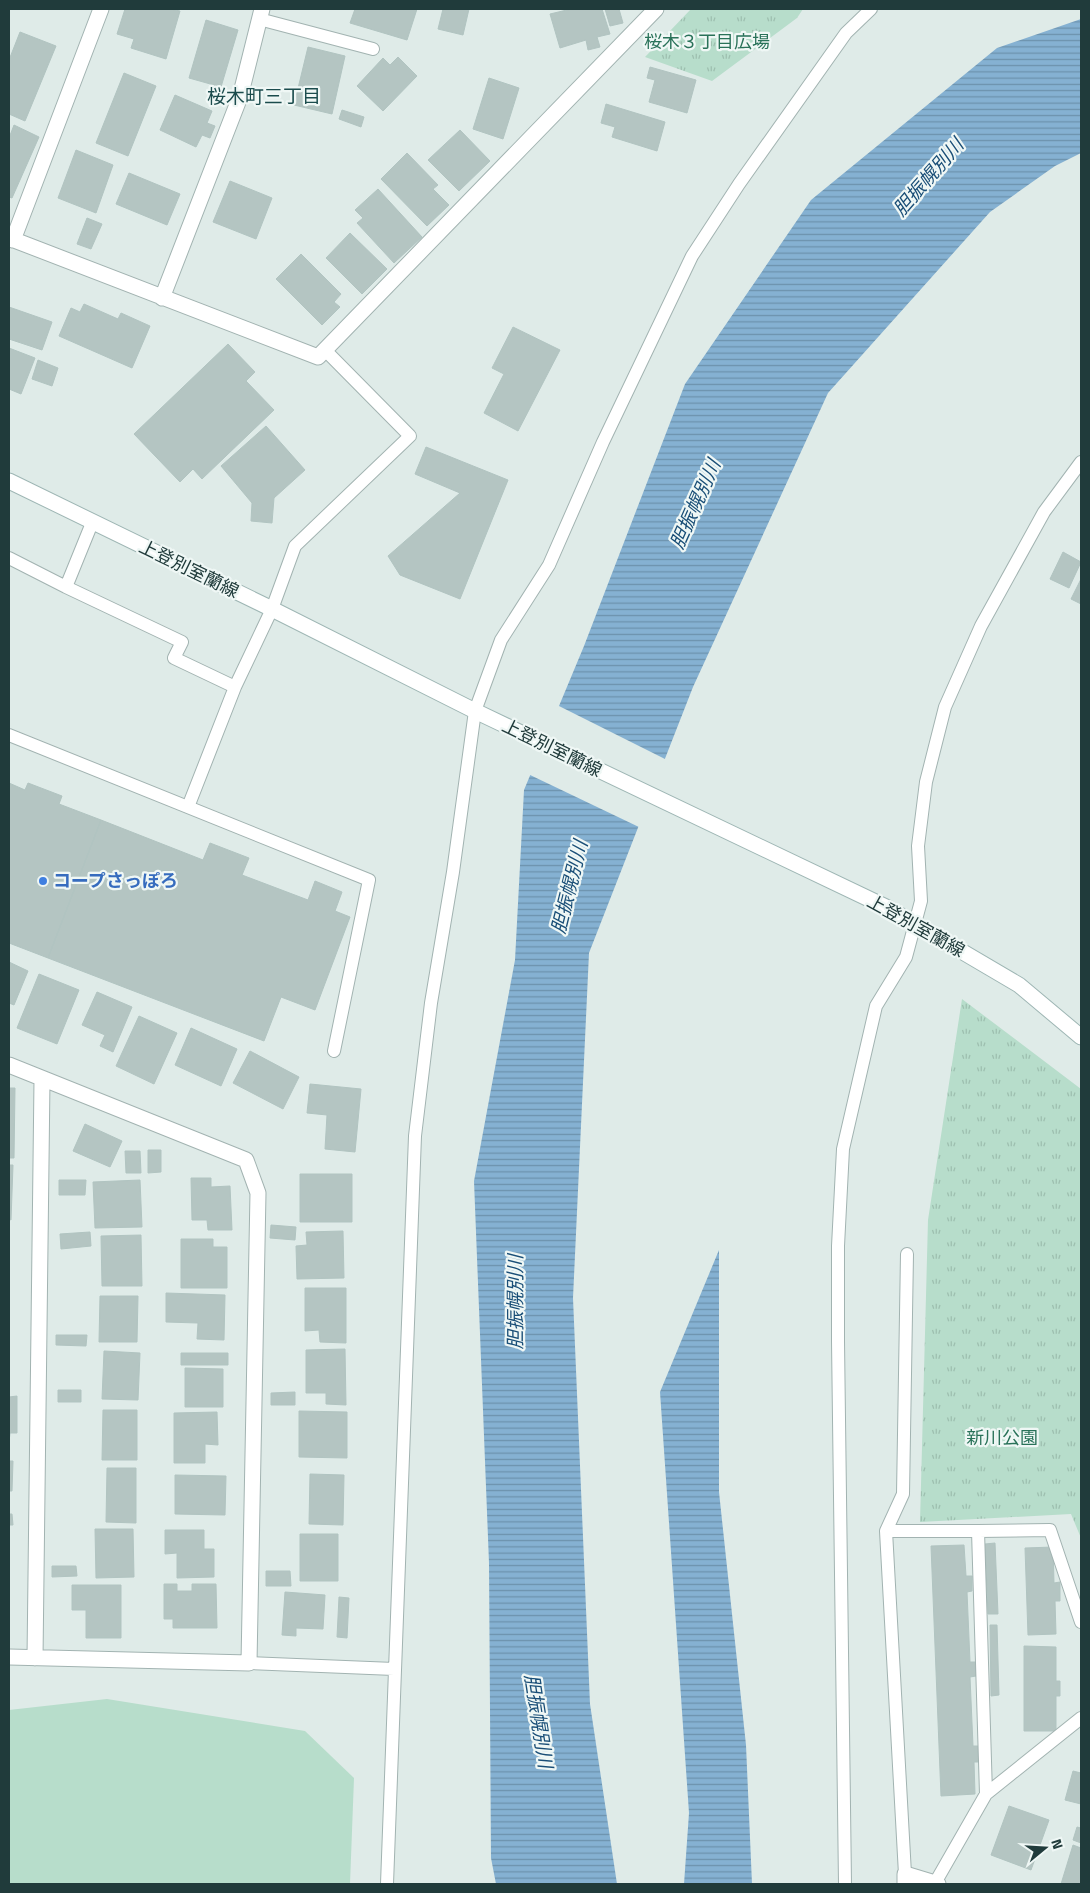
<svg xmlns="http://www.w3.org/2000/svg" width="1090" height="1893" viewBox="0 0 1090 1893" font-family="'Titillium Web','Noto Sans JP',sans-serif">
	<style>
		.grass { fill: #b7ddcb }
		.park { fill: url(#park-tufts) }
		.water { fill: url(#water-rules) }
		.pier { fill: #dfebe8 }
		.building { fill: #b4c5c2; stroke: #b1c4c1 }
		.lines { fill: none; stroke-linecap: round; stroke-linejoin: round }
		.lane-casing { stroke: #a2b3b1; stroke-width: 14 }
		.street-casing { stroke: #a2b3b1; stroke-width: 17 }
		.secondary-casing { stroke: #9eb6b4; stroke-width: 17 }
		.lane { stroke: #fff; stroke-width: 12 }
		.street { stroke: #fff; stroke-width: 15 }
		.secondary { stroke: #fff; stroke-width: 15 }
		.shop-dot { fill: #3f7fe0; stroke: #eff7f5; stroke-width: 2 }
		.labels { text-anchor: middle; stroke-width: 4.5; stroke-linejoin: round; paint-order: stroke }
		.park-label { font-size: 18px; fill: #297259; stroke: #eff7f5 }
		.street-label { font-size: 18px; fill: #203b3b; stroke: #eff7f5 }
		.shop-label { font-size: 18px; font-weight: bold; fill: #366cbe; stroke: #eff7f5; text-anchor: start }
		.neighbourhood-label { font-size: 19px; fill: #1b4c4d; stroke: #eff7f5 }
		.water-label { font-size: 19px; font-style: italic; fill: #194e77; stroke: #eff7f5 }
	</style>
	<defs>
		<pattern id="park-tufts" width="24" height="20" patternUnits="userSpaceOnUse" patternTransform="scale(1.25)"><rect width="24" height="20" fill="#b7ddcb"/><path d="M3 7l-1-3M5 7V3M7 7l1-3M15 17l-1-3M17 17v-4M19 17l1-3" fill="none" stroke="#9dbfaf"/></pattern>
		<pattern id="water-rules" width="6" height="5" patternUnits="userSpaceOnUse" patternTransform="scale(1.25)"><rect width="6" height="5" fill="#85b1d2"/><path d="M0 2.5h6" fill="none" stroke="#6c91ac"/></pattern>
	</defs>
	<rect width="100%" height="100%" fill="#dfebe8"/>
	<!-- grass -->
	<path class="grass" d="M107,1699L305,1731L354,1778L350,1884H9V1710Z"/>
	<!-- park -->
	<path class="park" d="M691,9H803L797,18L712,81L645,57Z
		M962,999L1081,1089V1538L1071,1514L920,1522L928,1220Z"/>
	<!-- water -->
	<path class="water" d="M1081,19V153L1055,166L990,212L828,393L693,687L589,953L573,1298L590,1704L617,1884H496L491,1858L489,1563L474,1181L515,960L524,790L584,646L685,384L811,200L997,48Z
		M719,1250V1492L746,1745L752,1884H684L689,1813L660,1392Z"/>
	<!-- pier -->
	<path class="pier" d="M557,705L667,760L641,828L528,774Z"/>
	<!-- building -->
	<path class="building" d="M125,9H171L180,11L166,59L131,48L134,39L117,34Z
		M355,9H417L407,40L350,23Z
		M443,9H469L463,35L438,29Z
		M571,9H602L610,34L597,37L600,47L588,50L586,40L560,48L550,14Z
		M605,9H619L623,23L610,26Z
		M206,20L238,30L221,87L189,78Z
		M20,32L56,46L25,121L9,114V60Z
		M308,47L345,56L332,114L294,105Z
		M398,57L417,76L383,111L357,86L383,58L390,65Z
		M650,67L696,80L687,113L649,102L655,80L647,78Z
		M124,73L156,86L128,156L96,143Z
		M489,78L519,88L503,139L473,129Z
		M175,95L212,111L207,123L215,126L210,138L202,135L196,147L160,130Z
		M606,104L665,122L657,151L612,137L615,127L601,123Z
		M342,110L364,117L361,127L339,119Z
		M14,125L39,137L12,198L9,197V138Z
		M460,130L490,161L459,191L428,160Z
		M76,150L113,165L96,213L58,198Z
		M407,153L438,185L433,189L449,205L427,226L381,179Z
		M129,173L180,194L167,225L116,204Z
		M230,181L272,198L256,239L213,222Z
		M378,189L422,237L394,263L357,223L363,218L355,210Z
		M87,218L102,224L91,249L77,244Z
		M350,233L387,269L362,294L326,258Z
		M301,254L341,294L334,302L340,307L322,325L276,279Z
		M84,304L118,319L121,313L150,326L132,368L59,336L71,308L80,312Z
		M9,307L52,322L42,350L9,339Z
		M513,327L560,350L518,431L484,413L504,374L492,368Z
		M228,344L255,372L246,381L274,410L202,479L193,469L180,482L134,434Z
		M9,348L35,358L21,394L9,389Z
		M38,360L58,368L52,386L32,379Z
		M266,426L305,470L274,498L272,523L251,521L252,503L221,466Z
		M426,447L508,480L460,599L400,575L388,556L460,493L415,474Z
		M1063,552L1081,562L1069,588L1050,579Z
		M1081,579V604L1071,599Z
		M9,783L25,790L28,783L62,796L59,804L101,820L48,958L9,943Z
		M101,820L203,860L210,843L249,858L242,875L308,900L315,881L342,892L335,911L350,917L315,1010L281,997L264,1041L48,958Z
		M9,962L28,971L14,1005L9,1003Z
		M39,974L79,990L57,1044L17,1028Z
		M97,992L132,1007L113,1052L100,1046L105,1035L82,1025Z
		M139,1016L177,1033L154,1084L116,1066Z
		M191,1028L237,1049L221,1086L175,1065Z
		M250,1051L299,1077L283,1109L233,1083Z
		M310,1084L361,1089L355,1152L325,1149L327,1115L307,1113Z
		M9,1088H15L14,1158H9Z
		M85,1124L122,1141L110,1167L73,1151Z
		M148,1150H161V1172L148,1173Z
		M125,1151H140L141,1173H126Z
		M9,1165H13L11,1220L9,1219Z
		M300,1174H352V1222H300Z
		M191,1178H211V1187L230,1186L232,1230H208L207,1220H192Z
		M59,1180H86L85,1195H59Z
		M140,1180L142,1227L95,1228L93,1182Z
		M271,1225L296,1227L295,1240L270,1238Z
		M343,1231L344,1278L297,1279L296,1246L307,1245L306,1232Z
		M90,1232L91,1246L61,1249L60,1234Z
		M141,1235L142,1286H102L101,1236Z
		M181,1239H213V1247H227V1288H181Z
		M305,1288H346V1343L320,1342L319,1330L305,1331Z
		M166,1293L225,1295L224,1340L197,1339L198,1323L166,1322Z
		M100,1296H138L137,1342H99Z
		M56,1335H87L86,1346L56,1345Z
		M345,1349L346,1405L326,1404V1393H306V1350Z
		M104,1351L140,1353L138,1400L102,1399Z
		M181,1353H228V1365H181Z
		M185,1368L223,1369V1407H185Z
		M58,1390H81V1402H58Z
		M295,1392V1405H271V1393Z
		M17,1396V1433H10L9,1442V1397Z
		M103,1410H137V1460H102Z
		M299,1411L347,1412V1458L299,1457Z
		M217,1412L218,1445L205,1444V1463H174V1413Z
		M9,1461H13L12,1491H9Z
		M107,1468H136V1523L106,1522Z
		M310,1474L344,1475L343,1525L309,1524Z
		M175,1475L226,1476L225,1515L175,1514Z
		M9,1514H12L13,1525H9Z
		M95,1529H133L134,1577L96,1578Z
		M165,1530H204V1549H214V1577L177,1578V1553L165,1554Z
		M300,1534H338V1581H300Z
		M995,1543L998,1614H988L985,1544Z
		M964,1545L966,1576H972V1591L967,1592L970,1662H975L976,1676L970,1677L973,1746H980V1762H974L975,1794L941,1796L931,1546Z
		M1053,1547L1054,1583L1060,1582V1601H1055L1056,1634L1028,1635L1025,1548Z
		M52,1566H76L77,1576L52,1577Z
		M266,1571H290L291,1586H266Z
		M164,1584H177V1591H192V1584H216L217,1628H173V1619H164Z
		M72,1585H121V1638H86V1610H72Z
		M285,1592L325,1595L323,1629L296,1628V1636L282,1635Z
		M339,1597L349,1598L347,1638L337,1637Z
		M990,1625H997L999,1695L991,1696Z
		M1024,1646L1056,1647V1681H1060V1696H1056V1731H1024Z
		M1073,1771L1081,1773V1804L1065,1800Z
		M1009,1806L1049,1820L1031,1870L991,1855Z
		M1077,1827L1081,1828V1843L1073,1840Z
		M1073,1845L1081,1848V1884H1061Z"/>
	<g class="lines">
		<!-- lane casing -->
		<g class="lane-casing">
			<path id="lane" d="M259,19L373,49
				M9,558L66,587L92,523
				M66,587L182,642L174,658L235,687L272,609L295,546L410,436L325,350
				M9,735L369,880L334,1051
				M188,807L235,687
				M886,1531H978L986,1794L935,1883
				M978,1531L1050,1530L1081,1622
				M249,1663L394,1669
				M986,1794L1081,1718
				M905,1874L886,1531L903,1494L907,1254
				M387,1884L415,1136L431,1003L453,872L475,711L501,640L549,565L603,442L692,256L739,184L846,33L871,9
				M845,1884L838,1341V1246L843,1149L876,1006L906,957L921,901L918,846L926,782L945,707L981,626L1044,512L1081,462"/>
		</g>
		<!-- street casing -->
		<g class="street-casing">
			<path id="street" d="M9,238L318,357L656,9
				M13,240L101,9
				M162,298L240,97L262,9
				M9,1065L246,1160L258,1193L249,1663L9,1657
				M35,1658L42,1080
				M905,1884V1874L938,1884"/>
		</g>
		<!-- secondary casing -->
		<g class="secondary-casing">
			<path id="secondary" d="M9,481L272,609L475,711L888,908L1019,985L1081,1037"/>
		</g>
		<!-- lane -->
		<use href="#lane" class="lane"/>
		<!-- street -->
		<use href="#street" class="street"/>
		<!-- secondary -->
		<use href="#secondary" class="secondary"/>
	</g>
	<!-- markers -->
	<circle class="shop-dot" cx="43" cy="881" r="5"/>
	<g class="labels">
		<!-- park labels -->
		<g class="park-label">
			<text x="707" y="48">桜木３丁目広場</text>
			<text x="1002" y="1444">新川公園</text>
		</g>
		<!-- street labels -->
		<g class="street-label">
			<text transform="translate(189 569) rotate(26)" y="6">上登別室蘭線</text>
			<text transform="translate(552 748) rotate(26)" y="6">上登別室蘭線</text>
			<text transform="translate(916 926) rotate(29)" y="6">上登別室蘭線</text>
		</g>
		<!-- shop labels -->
		<g class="shop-label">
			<text x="53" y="887">コープさっぽろ</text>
		</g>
		<!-- neighbourhood labels -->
		<g class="neighbourhood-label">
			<text x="264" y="103">桜木町三丁目</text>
		</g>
		<!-- water labels -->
		<g class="water-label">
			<text transform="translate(928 177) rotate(-49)" y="7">胆振幌別川</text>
			<text transform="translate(695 504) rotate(-66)" y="7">胆振幌別川</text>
			<text transform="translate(569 887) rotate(-76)" y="7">胆振幌別川</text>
			<text transform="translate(515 1302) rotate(-90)" y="7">胆振幌別川</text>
			<text transform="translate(539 1721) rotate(81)" y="7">胆振幌別川</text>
		</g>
	</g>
	<!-- border -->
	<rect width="1090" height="1893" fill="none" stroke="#203b3b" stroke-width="20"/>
	<!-- north arrow -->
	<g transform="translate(1045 1848) rotate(72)" stroke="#eff7f5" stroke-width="4" paint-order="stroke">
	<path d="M0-4L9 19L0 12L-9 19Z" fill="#203b3b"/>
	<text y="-8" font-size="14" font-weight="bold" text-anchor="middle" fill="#203b3b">N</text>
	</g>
</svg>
